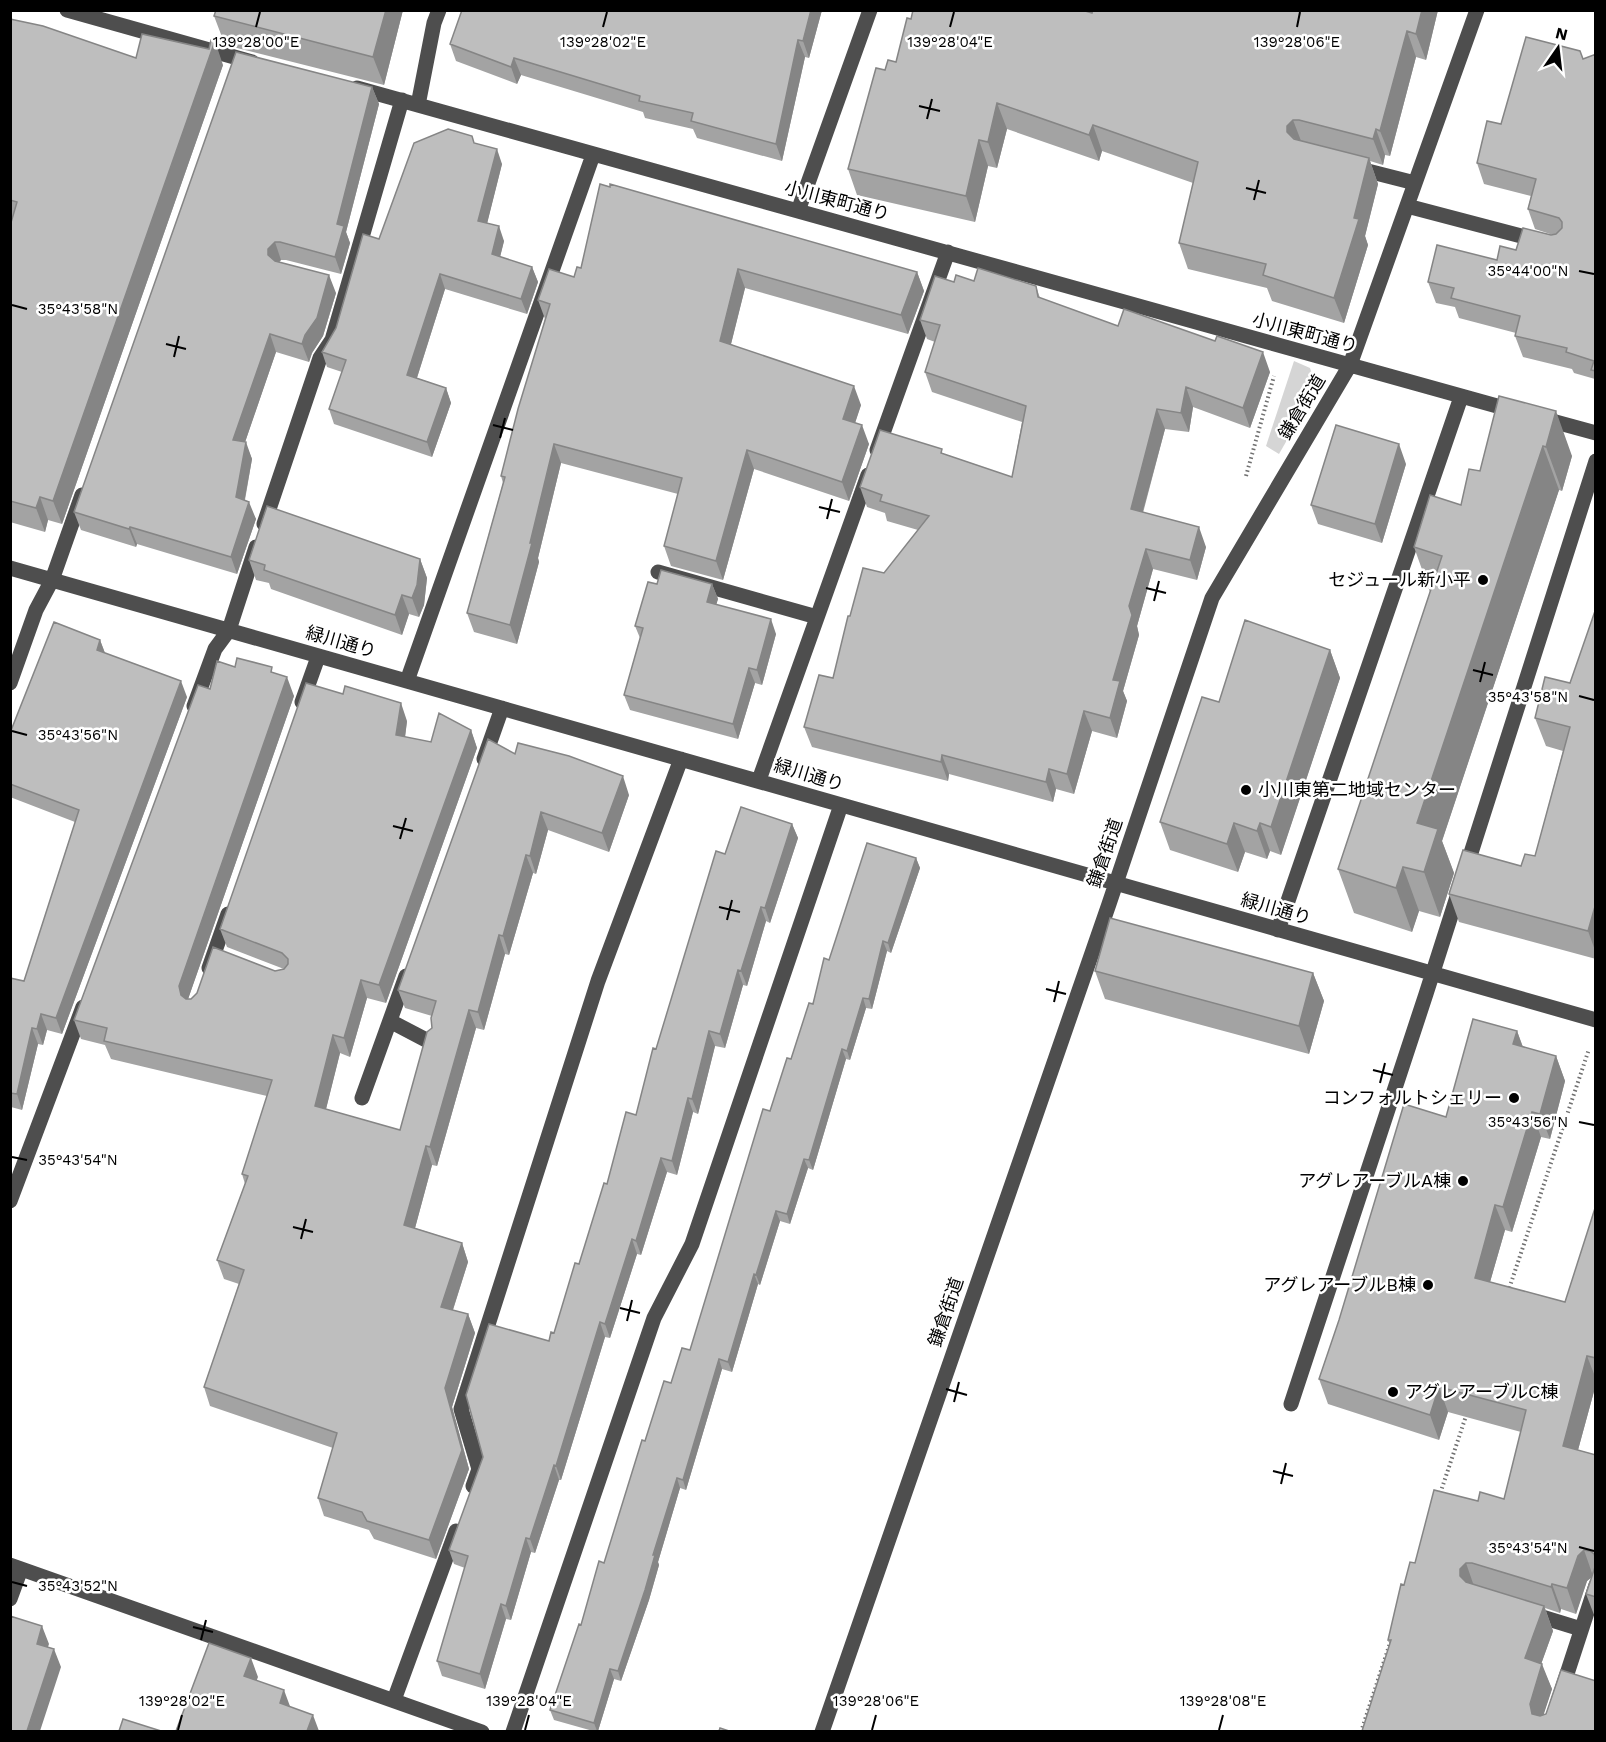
<svg xmlns="http://www.w3.org/2000/svg" width="1606" height="1742" viewBox="0 0 1606 1742" font-family="'Work Sans','Noto Sans JP',sans-serif">
	<style>
		.green { fill: #d5d5d5 }
		.lines { fill: none; stroke-linecap: round; stroke-linejoin: round }
		.path { stroke: #707070; stroke-width: 4; stroke-dasharray: 1.5 3; stroke-linecap: butt }
		.minor { stroke: #4e4e4e; stroke-width: 15 }
		.wall { fill: #a3a3a3 }
		.shaded-wall { fill: #858585 }
		.building { fill: #bebebe; stroke: #858585; stroke-width: 1.5 }
		.ticks { fill: none; stroke: #000; stroke-width: 2 }
		.poi-dot { fill: #000; stroke: #fff; stroke-width: 2 }
		.labels { text-anchor: middle; stroke-width: 5; stroke-linejoin: round; paint-order: stroke }
		.street-label { font-size: 18px; fill: #000; stroke: #fff }
		.poi-label { font-size: 18px; fill: #000; stroke: #fff; text-anchor: end }
		.ticks-label { font-size: 15px; text-anchor: middle; fill: #000; stroke: #fff; stroke-width: 5; stroke-linejoin: round; paint-order: stroke }
	</style>
	<rect width="100%" height="100%" fill="#fff"/>
	<!-- green -->
	<path class="green" d="M1294,361L1310,368L1315,383L1310,400L1279,454L1266,446Z"/>
	<g class="lines">
		<!-- path -->
		<path class="path" d="M1246,476L1274,376
			M1508,1292L1589,1049
			M1439,1497L1467,1413
			M1361,1732L1391,1640"/>
		<!-- minor -->
		<path class="minor" d="M67,10L252,62
			M357,88L1515,411
			M418,105L434,23L439,10
			M1356,168L1415,183
			M1407,206L1540,241
			M798,211L870,10
			M1541,418L1596,433
			M877,450L948,252
			M264,524L320,358L332,340L402,100
			M10,568L1596,1020
			M658,572L817,617
			M407,681L593,155
			M10,683L36,610L52,580L82,495
			M302,702L318,657
			M194,706L215,649L229,630L256,547
			M484,759L502,708
			M759,780L868,475
			M1278,930L1461,397
			M209,968L228,914
			M390,1021L430,1042
			M362,1098L406,976
			M10,1201L83,1007
			M1291,1404L1426,994L1596,461
			M473,1486L479,1469L461,1409L598,981L681,759
			M10,1565L482,1732
			M10,1599L21,1569
			M1529,1613L1581,1629
			M394,1700L456,1531
			M513,1732L654,1318L692,1244L841,805
			M822,1732L1109,904L1212,598L1350,365L1477,10
			M1548,1732L1596,1585"/>
	</g>
	<!-- wall -->
	<path class="wall" d="M216,10H403L384,85L225,45L214,16Z
		M822,10L809,58L805,57L782,161L697,138L693,129L645,118L643,112L521,75L517,84L456,61L450,44Z
		M1093,10H1438L1426,60L1416,57L1390,156L1385,155L1383,165L1370,161L1378,184L1365,236L1368,245L1344,323L1272,301L1267,288L1188,269L1179,243L1193,183L1102,151L1099,161L1007,129L997,168L988,166L975,222L857,195L848,169L885,70L896,62L911,19L1092,13Z
		M10,19L136,58L223,65L62,524L48,520L45,532L10,522V226L12,221H10Z
		M1596,54V382L1595,379L1574,373L1572,369L1523,357L1515,336L1516,333L1459,318L1455,307L1436,303L1428,282L1497,260L1551,235H1553L1535,229L1528,209L1531,196L1484,184L1477,163L1501,124L1583,59Z
		M372,87L379,104L346,232L350,243L341,274L286,260H281L279,262L336,293L323,336L312,353L309,362L276,352L245,442L252,459L245,500L256,519L237,574L137,544L136,547L81,530L74,512Z
		M475,144L502,164L487,223L504,241L500,257L532,267L538,282L527,314L445,289L417,378L446,388L451,403L432,457L334,424L329,409L342,372L327,367L322,352L336,328L379,239Z
		M600,184L917,272L924,291L908,334L745,288L731,344L861,405L855,423L869,444L849,501L754,469L723,580L671,566L664,546L678,494L561,463L538,558L539,562L517,644L474,632L467,613L503,483L501,476L545,319L538,300L574,277L581,268Z
		M954,282L1036,286L1040,298L1118,326L1270,372L1250,428L1193,407L1189,432L1165,429L1143,513L1206,547L1197,580L1153,569L1137,626L1139,635L1123,691L1127,701L1117,738L1092,731L1074,794L1056,789L1053,802L949,774L948,781L812,747L804,727L833,678L850,616L918,530L887,521L885,513L867,507L860,487L944,454L1012,477L1022,422L932,392L925,372L935,342L927,339L920,320Z
		M1499,396L1572,456L1562,491L1559,490L1442,841L1454,873L1440,917L1419,911L1412,932L1354,913L1338,869L1430,592L1414,547L1461,505L1480,471Z
		M1406,464L1382,543L1318,524L1311,505Z
		M420,559L427,578L424,605L419,617L409,614L402,635L271,589L269,583L256,580L249,560Z
		M657,584H712L718,599L716,604L776,634L762,685L755,683L738,739L630,710L624,695L640,638L635,626Z
		M1596,611V959L1459,922L1449,894L1521,866L1535,856L1563,751L1546,746L1535,718L1570,683Z
		M100,640L105,653L187,697L62,1034L47,1030L43,1045L38,1044L22,1110L11,1107L10,1111V978L24,981L75,822L10,797V733Z
		M1330,650L1340,678L1281,855L1270,851L1267,859L1245,852L1238,872L1170,850L1160,822L1219,702Z
		M235,667L274,673L294,696L188,999H191L275,971L284,969L227,947L220,929L407,721L405,737L431,742L471,730L477,748L386,1003L367,998L350,1057L340,1053L326,1109L400,1130L432,1028V1016L405,1008L398,990L515,754L629,795L609,852L548,830L536,874L533,873L509,955L505,954L484,1030L476,1028L437,1166L432,1165L415,1228L462,1243L468,1262L453,1310L468,1314L475,1333L452,1407L469,1469L436,1559L374,1539L369,1530L324,1516L318,1498L333,1448L210,1406L204,1387L239,1284L224,1279L217,1260L245,1184L242,1174L267,1096L111,1059L105,1045L81,1039L74,1020L210,689Z
		M792,824L798,838L770,923L766,921L747,986L743,985L725,1048L715,1046L698,1114L693,1112L677,1175L667,1172L641,1255L637,1254L610,1338L605,1337L561,1480H559L535,1553L531,1552L511,1620L506,1619L485,1689L442,1676L437,1661L465,1568L454,1564L449,1550L549,1341L554,1333L607,1184L636,1115L656,1049L725,854Z
		M916,858L920,868L891,953L887,951L872,1009L866,1008L850,1060L846,1059L813,1170L808,1168L790,1224L780,1221L760,1285L758,1284L732,1372L722,1369L686,1490L680,1488L658,1562L659,1565L649,1600L621,1681L614,1679L598,1731H593L554,1720L550,1710L604,1563L645,1441L671,1383L690,1350L770,1111L791,1059L829,960Z
		M1095,971L1313,973L1324,1001L1309,1054L1105,999Z
		M1517,1031L1523,1047L1556,1056L1565,1081L1550,1139L1541,1137L1512,1232L1505,1230L1490,1282L1565,1302L1596,1205V1384L1578,1450L1596,1455V1620L1586,1594L1591,1578L1587,1581L1576,1614L1561,1609L1560,1613L1545,1608L1553,1631L1541,1664L1552,1689L1543,1715L1596,1731H1362L1390,1645L1388,1640L1404,1585L1415,1563L1478,1501L1504,1499L1521,1432L1448,1412L1439,1440L1328,1404L1319,1379L1339,1320L1446,1117Z"/>
	<!-- shaded-wall -->
	<path class="shaded-wall" d="M386,10H403L384,85L373,57Z
		M811,10H822L809,58L803,41Z
		M1422,10H1438L1426,60L1416,34Z
		M1407,31L1416,57L1390,156L1380,131Z
		M798,40L805,57L782,161L776,144Z
		M215,41L223,65L62,524L53,501Z
		M514,58L521,75L517,84L511,67Z
		M372,87L379,104L346,232L350,243L341,274L335,257L337,224Z
		M997,103L1007,129L997,168L988,142Z
		M1293,120L1303,146L1287,132V126Z
		M1093,125L1102,151L1099,161L1089,135Z
		M1376,129L1385,155L1383,165L1373,139Z
		M979,140L988,166L975,222L966,196Z
		M497,149L502,164L484,236L478,221Z
		M1369,158L1378,184L1365,236L1368,245L1344,323L1334,298Z
		M499,226L504,241L497,269L492,254Z
		M275,242L281,260L275,266L268,255V249Z
		M532,267L538,282L527,314L521,299Z
		M738,269L745,288L727,360L720,341Z
		M917,272L924,291L908,334L901,315Z
		M440,274L445,289L413,390L407,375Z
		M329,275L336,293L323,336L312,353L309,362L302,344Z
		M270,334L276,352L240,457L233,440Z
		M1263,352L1270,372L1250,428L1243,408Z
		M854,386L861,405L850,438L843,419Z
		M1186,387L1193,407L1189,432L1181,413Z
		M446,388L451,403L432,457L427,442Z
		M1157,409L1165,429L1138,529L1131,509Z
		M1556,411L1572,456L1562,491L1546,447Z
		M862,425L869,444L849,501L842,482Z
		M246,442L252,459L242,514L236,497Z
		M554,444L561,463L538,558L539,562L517,644L510,625Z
		M1399,444L1406,464L1382,543L1375,524Z
		M1543,446L1559,490L1442,841L1454,873L1440,917L1424,872L1417,823Z
		M747,450L754,469L723,580L716,561Z
		M40,497L48,520L45,532L36,508Z
		M249,502L256,519L237,574L231,557Z
		M130,527L137,544L136,547L129,529Z
		M1199,527L1206,547L1197,580L1190,560Z
		M1146,549L1153,569L1137,626L1139,635L1123,691L1127,701L1117,738L1110,718L1113,680L1129,606Z
		M420,559L427,578L424,605L419,617L412,598Z
		M712,584L718,599L713,616L707,602Z
		M402,595L409,614L402,635L395,615Z
		M771,619L776,634L762,685L757,670Z
		M100,640L106,656L97,650Z
		M1330,650L1340,678L1281,855L1271,827Z
		M749,668L755,683L738,739L733,724Z
		M287,677L294,696L186,1005L181,995L179,986Z
		M181,681L187,697L62,1034L56,1018Z
		M401,703L407,721L403,753L396,735Z
		M1084,711L1092,731L1074,794L1067,774Z
		M471,730L477,748L386,1003L379,985Z
		M942,755L949,774L948,781L941,762Z
		M1049,769L1056,789L1053,802L1046,782Z
		M623,776L629,795L609,852L602,833Z
		M541,812L548,830L536,874L530,856Z
		M1234,823L1245,852L1238,872L1227,844Z
		M1260,823L1270,851L1267,859L1257,831Z
		M792,824L798,838L770,923L765,908Z
		M526,855L533,873L509,955L503,936Z
		M916,858L920,868L891,953L888,943Z
		M1403,867L1419,911L1412,932L1396,888Z
		M1595,903L1596,953L1588,931Z
		M761,907L766,921L747,986L741,971Z
		M499,935L505,954L484,1030L478,1012Z
		M883,941L887,951L872,1009L869,999Z
		M738,970L743,985L725,1048L720,1034Z
		M1313,973L1324,1001L1309,1054L1299,1026Z
		M361,980L367,998L350,1057L344,1038Z
		M863,998L866,1008L850,1060L847,1051Z
		M469,1010L476,1028L437,1166L430,1147Z
		M41,1014L47,1030L43,1045L37,1029Z
		M32,1028L38,1044L22,1110L17,1094Z
		M709,1031L715,1046L698,1114L692,1099Z
		M1517,1031L1526,1056L1513,1044Z
		M333,1035L340,1053L322,1125L315,1106Z
		M842,1049L846,1059L813,1170L809,1160Z
		M1556,1056L1565,1081L1550,1139L1540,1114Z
		M688,1098L693,1112L677,1175L672,1161Z
		M1532,1112L1541,1137L1512,1232L1503,1207Z
		M426,1146L432,1165L411,1243L404,1225Z
		M661,1158L667,1172L641,1255L636,1241Z
		M804,1159L808,1168L790,1224L787,1214Z
		M1495,1205L1505,1230L1484,1303L1475,1278Z
		M776,1211L780,1221L760,1285L756,1275Z
		M632,1239L637,1254L610,1338L605,1324Z
		M462,1243L468,1262L448,1325L441,1307Z
		M754,1274L758,1284L732,1372L728,1362Z
		M468,1314L475,1333L452,1407L469,1469L436,1559L429,1540L445,1388Z
		M600,1322L605,1337L561,1480L556,1466Z
		M1587,1356L1596,1379V1384L1572,1472L1563,1446Z
		M719,1359L722,1369L686,1490L683,1480Z
		M1439,1387L1448,1412L1439,1440L1430,1415Z
		M554,1465L559,1480L535,1553L530,1539Z
		M677,1478L680,1488L658,1562L659,1565L649,1600L621,1681L618,1671Z
		M526,1538L531,1552L511,1620L506,1606Z
		M1584,1550L1593,1576L1587,1581L1576,1614L1567,1588L1578,1556Z
		M1466,1563L1475,1589L1469,1595L1460,1576V1569Z
		M1552,1584L1561,1609L1560,1613L1551,1587Z
		M501,1604L506,1619L485,1689L480,1674Z
		M1544,1606L1553,1631L1534,1684L1525,1658Z
		M42,1626L49,1644L43,1662L37,1644Z
		M54,1649L61,1667L40,1731H27Z
		M251,1658L258,1677L251,1695L244,1676Z
		M1542,1664L1552,1689L1539,1729L1532,1714L1530,1704Z
		M610,1669L614,1679L598,1731H597L594,1723Z
		M284,1690L291,1709L280,1703Z
		M313,1715L319,1731H307Z"/>
	<!-- building -->
	<path class="building" d="M216,10H386L373,57L214,16Z
		M462,10H811L803,41L798,40L776,144L691,121L693,113L639,101L640,96L514,58L511,67L450,44Z
		M913,10H1082L1092,13L1093,10H1422L1416,34L1407,31L1380,131L1376,129L1373,139L1299,120H1293L1287,126V132L1294,139L1369,158L1354,218L1359,219L1334,298L1263,275L1266,264L1179,243L1198,162L1093,125L1089,135L997,103L988,142L979,140L966,196L848,169L876,68L885,70L888,60L896,62L907,18L911,19Z
		M10,19L43,26L136,58L142,34L209,49L211,40L215,41L53,501L40,497L36,508L10,501V226L17,202L10,200Z
		M1526,37L1580,51L1583,59L1596,54V371L1591,370L1594,361L1566,352L1567,348L1515,336L1520,316L1451,298L1454,288L1428,282L1437,245L1497,260L1500,246L1516,250L1523,228L1551,235L1556,234L1562,228V222L1559,218L1528,209L1536,179L1477,163L1487,121L1501,124Z
		M236,52L372,87L337,224L344,226L335,257L280,242H275L268,249V255L275,261L329,275L317,318L305,335L302,344L270,334L233,440L246,442L236,497L249,502L231,557L130,527L129,529L74,512Z
		M448,129L472,136L474,143L497,149L478,221L499,226L492,254L532,267L521,299L440,274L407,375L446,388L427,442L329,409L346,360L322,352L336,328L363,234L379,239L414,143Z
		M600,184L610,187V184L917,272L901,315L738,269L720,341L854,386L843,419L862,425L842,482L747,450L716,561L664,546L682,478L554,444L530,543H532L510,625L467,613L505,477L501,476L518,409L550,304L538,300L549,269L574,277L577,267L581,268Z
		M978,268L1036,286L1038,297L1118,326L1124,309L1215,341L1217,336L1263,352L1243,408L1186,387L1181,413L1157,409L1131,509L1199,527L1190,560L1146,549L1129,606L1132,615L1113,680L1120,681L1110,718L1084,711L1067,774L1049,769L1046,782L942,755L941,762L804,727L819,675L833,678L848,616H850L863,568L884,573L929,516L880,501L882,495L860,487L880,430L942,449L941,453L1012,477L1026,406L925,372L940,325L920,320L935,276L954,282L956,275L974,281Z
		M1499,396L1556,411L1546,447L1543,446L1417,823L1438,829L1424,872L1403,867L1396,888L1338,869L1442,556L1414,547L1430,495L1461,505L1469,469L1480,471Z
		M1336,425L1399,444L1375,524L1311,505Z
		M267,506L420,559L417,585L412,598L402,595L395,615L264,570L265,565L249,560Z
		M661,570L712,584L707,602L771,619L757,670L749,668L733,724L624,695L643,628L635,626L648,582L657,584Z
		M1595,611L1596,903L1588,931L1449,894L1463,850L1521,866L1525,854L1535,856L1570,727L1535,718L1545,677L1570,683Z
		M1245,620L1330,650L1271,827L1260,823L1257,831L1234,823L1227,844L1160,822L1202,697L1219,702Z
		M54,622L100,640L97,650L181,681L56,1018L41,1014L37,1029L32,1028L17,1094L10,1093V978L24,981L79,810L10,784V733Z
		M237,658L272,667L271,672L287,677L179,986L181,995L186,999H191L197,993L213,947L275,971L284,969L288,964V959L282,953L220,929L306,683L343,694L345,686L401,703L396,735L431,742L439,713L471,730L379,985L361,980L344,1038L333,1035L315,1106L400,1130L427,1032L432,1028L431,1018L436,1001L398,990L488,739L515,754L518,743L569,756L623,776L602,833L541,812L530,856L526,855L503,936L499,935L478,1012L469,1010L430,1147L426,1146L404,1225L462,1243L441,1307L468,1314L445,1388L462,1450L429,1540L367,1521L362,1512L318,1498L337,1433L204,1387L244,1270L217,1260L248,1176L242,1174L272,1080L104,1041L107,1028L74,1020L198,685L210,689L217,661L235,667Z
		M741,807L792,824L765,908L761,907L741,971L738,970L720,1034L709,1031L692,1099L688,1098L672,1161L661,1158L636,1241L632,1239L605,1324L600,1322L556,1466L554,1465L530,1539L526,1538L506,1606L501,1604L480,1674L437,1661L468,1556L449,1550L483,1457L466,1395L489,1324L549,1341L551,1332L554,1333L575,1263L579,1264L604,1183L607,1184L626,1112L636,1115L653,1048L656,1049L716,851L725,854Z
		M867,843L916,858L888,943L883,941L869,999L863,998L847,1051L842,1049L809,1160L804,1159L787,1214L776,1211L756,1275L754,1274L728,1362L719,1359L683,1480L677,1478L653,1555H655L645,1590L618,1671L610,1669L594,1723L550,1710L579,1624L581,1625L599,1561L604,1563L642,1440L645,1441L664,1381L671,1383L682,1348L690,1350L763,1109L770,1111L787,1058L791,1059L809,1003L813,1004L824,958L829,960Z
		M1110,918L1313,973L1299,1026L1095,971Z
		M1473,1019L1517,1031L1513,1044L1556,1056L1540,1114L1532,1112L1503,1207L1495,1205L1475,1278L1565,1302L1596,1205V1358L1587,1356L1563,1446L1596,1455V1559L1594,1554L1590,1551L1584,1550L1578,1556L1567,1588L1552,1584L1551,1587L1472,1563H1466L1460,1569V1576L1466,1582L1544,1606L1525,1658L1542,1664L1530,1704L1532,1714L1540,1716L1546,1714L1561,1670L1596,1681V1731H1362L1391,1640H1388L1401,1584L1404,1585L1410,1562L1415,1563L1434,1490L1478,1501L1480,1492L1504,1499L1526,1410L1439,1387L1430,1415L1319,1379L1339,1320L1404,1104L1446,1117Z
		M1596,1564V1597L1586,1594Z
		M10,1616L42,1626L37,1644L54,1649L27,1731H10Z
		M209,1643L251,1658L244,1676L284,1690L280,1703L313,1715L307,1731H176Z
		M123,1719L161,1731H119Z
		M720,1728L729,1731H719Z"/>
	<!-- ticks -->
	<path class="ticks" d="M256,27L260,12M603,27L607,12M950,27L954,12M1297,27L1300,12M919,106L940,111M927,119L932,99M1246,188L1266,193M1254,200L1259,180M1579,271L1594,274M12,305L27,309M166,344L186,349M174,357L179,336M493,425L513,430M500,438L505,418M819,507L840,512M827,519L832,499M1146,588L1166,593M1154,601L1159,581M1473,670L1493,675M1480,682L1485,662M1579,696L1594,700M12,731L27,735M393,826L413,831M400,839L406,818M719,907L740,912M727,920L732,900M1046,989L1066,994M1054,1002L1059,981M1373,1070L1393,1075M1380,1083L1385,1063M1579,1122L1594,1125M12,1157L27,1160M293,1227L313,1232M301,1239L306,1219M620,1308L640,1313M627,1321L632,1300M946,1389L967,1395M954,1402L959,1382M1273,1471L1293,1476M1281,1484L1286,1463M1579,1547L1594,1551M12,1582L27,1586M193,1627L213,1632M201,1640L206,1620M178,1730L182,1715M525,1730L529,1715M872,1730L876,1715M1219,1730L1223,1715"/>
	<!-- markers -->
	<g class="poi-dot">
		<circle cx="1483" cy="580" r="6"/>
		<circle cx="1246" cy="790" r="6"/>
		<circle cx="1514" cy="1098" r="6"/>
		<circle cx="1463" cy="1181" r="6"/>
		<circle cx="1428" cy="1285" r="6"/>
		<circle cx="1393" cy="1392" r="6"/>
	</g>
	<g class="labels">
		<!-- street labels -->
		<g class="street-label">
			<text transform="translate(837 201) rotate(15)" y="6">小川東町通り</text>
			<text transform="translate(1305 333) rotate(15)" y="6">小川東町通り</text>
			<text transform="translate(1302 407) rotate(-59)" y="6">鎌倉街道</text>
			<text transform="translate(341 642) rotate(16)" y="6">緑川通り</text>
			<text transform="translate(809 775) rotate(17)" y="6">緑川通り</text>
			<text transform="translate(1105 853) rotate(-71)" y="6">鎌倉街道</text>
			<text transform="translate(1276 909) rotate(16)" y="6">緑川通り</text>
			<text transform="translate(946 1312) rotate(-71)" y="6">鎌倉街道</text>
		</g>
		<!-- poi labels -->
		<g class="poi-label">
			<text x="1471" y="586">セジュール新小平</text>
			<text x="1258" y="796" text-anchor="start">小川東第二地域センター</text>
			<text x="1502" y="1104">コンフォルトシェリー</text>
			<text x="1451" y="1187">アグレアーブルA棟</text>
			<text x="1416" y="1291">アグレアーブルB棟</text>
			<text x="1405" y="1398" text-anchor="start">アグレアーブルC棟</text>
		</g>
	</g>
	<g class="ticks-label">
		<text x="603" y="47">139°28'02"E</text>
		<text x="950" y="47">139°28'04"E</text>
		<text x="1297" y="47">139°28'06"E</text>
		<text x="256" y="47">139°28'00"E</text>
		<text x="1528" y="276">35°44'00"N</text>
		<text x="78" y="314">35°43'58"N</text>
		<text x="1528" y="702">35°43'58"N</text>
		<text x="78" y="740">35°43'56"N</text>
		<text x="1528" y="1127">35°43'56"N</text>
		<text x="78" y="1165">35°43'54"N</text>
		<text x="1528" y="1553">35°43'54"N</text>
		<text x="78" y="1591">35°43'52"N</text>
		<text x="182" y="1706">139°28'02"E</text>
		<text x="529" y="1706">139°28'04"E</text>
		<text x="876" y="1706">139°28'06"E</text>
		<text x="1223" y="1706">139°28'08"E</text>
	</g>
	<!-- border -->
	<rect width="1606" height="1742" fill="none" stroke="#000000" stroke-width="24"/>
	<!-- north arrow -->
	<g transform="translate(1558 48) rotate(14)" stroke="#ffffff" stroke-width="4.5" paint-order="stroke">
	<path d="M0-4.5L10 22L0 15L-10 22Z" fill="#000000"/>
	<text y="-9" font-size="16" font-weight="bold" text-anchor="middle" fill="#000000">N</text>
	</g>
</svg>
